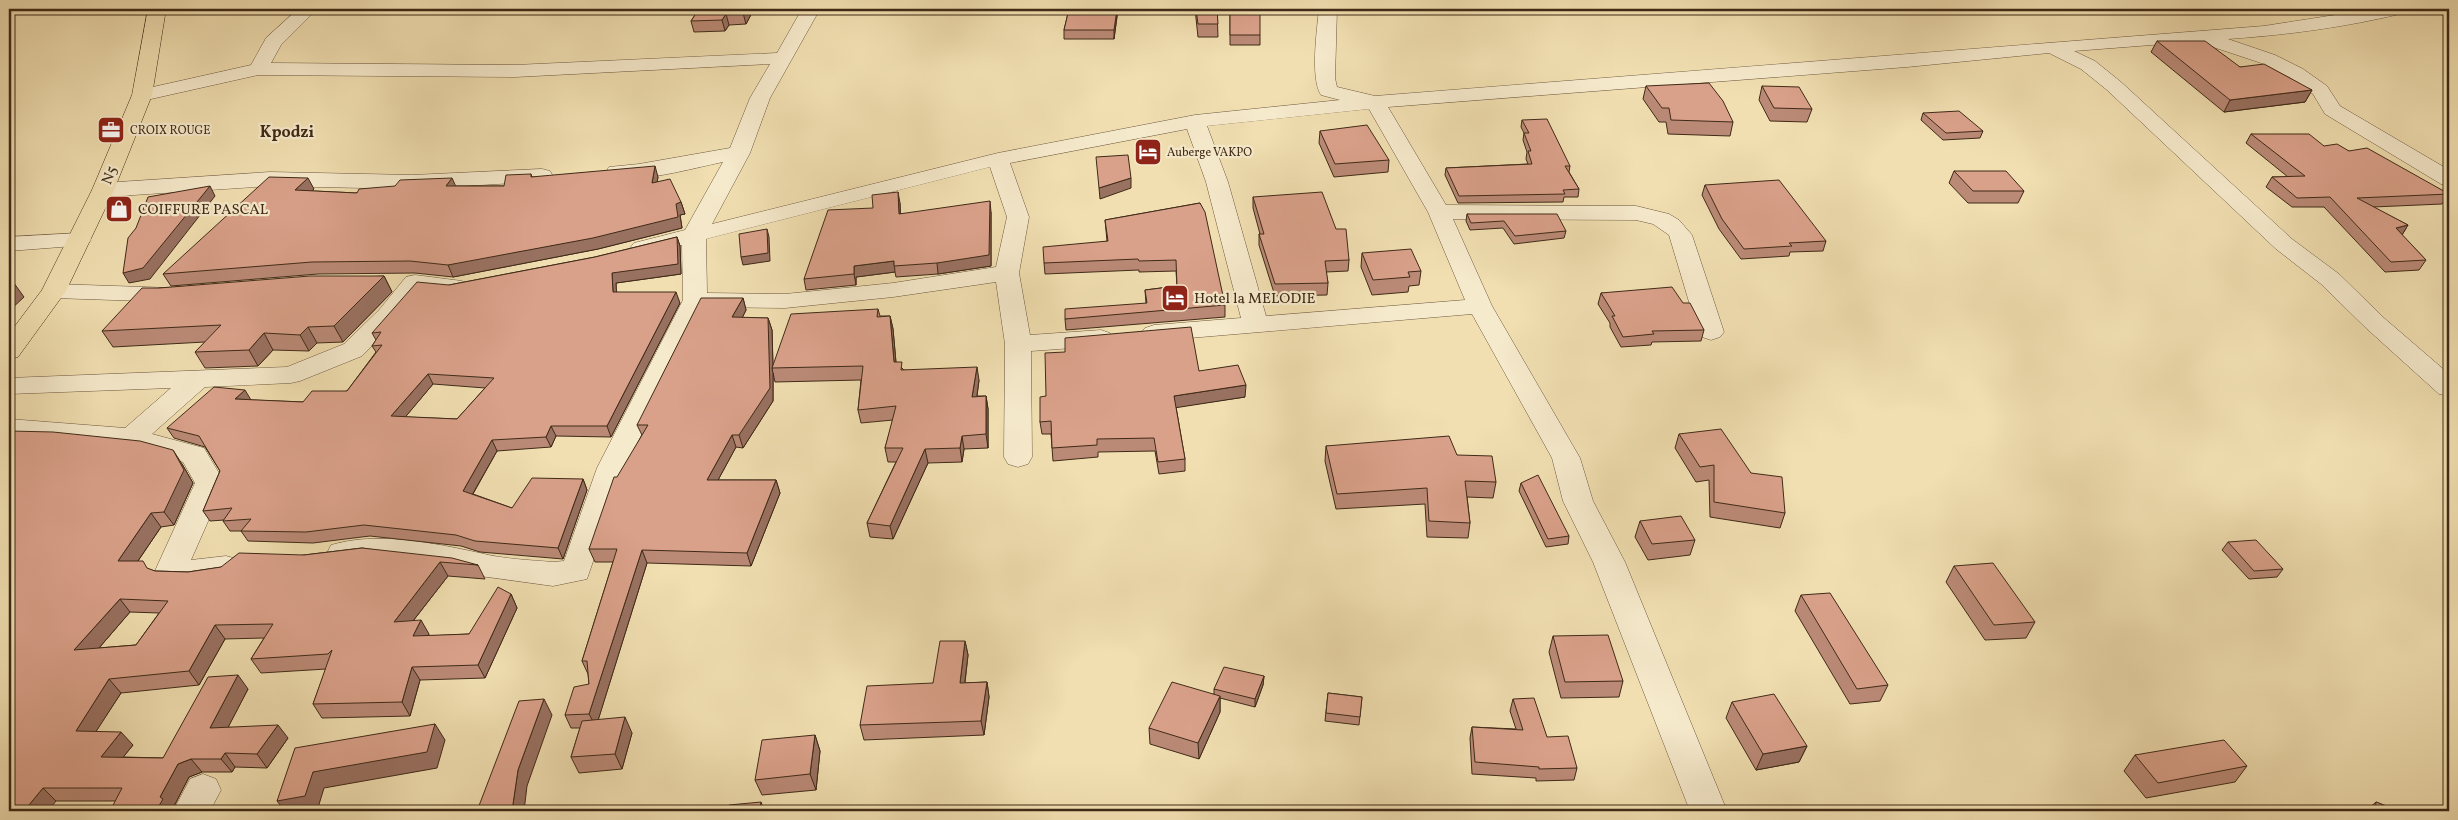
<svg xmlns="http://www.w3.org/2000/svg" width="2458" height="820" viewBox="0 0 2458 820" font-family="Vollkorn,serif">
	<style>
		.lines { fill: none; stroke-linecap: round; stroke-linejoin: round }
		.street-casing { stroke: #6c573e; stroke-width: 1 }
		.primary-casing { stroke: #3f2a17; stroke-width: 1 }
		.street { fill: #f6eacc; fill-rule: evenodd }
		.primary { fill: #f1dfb1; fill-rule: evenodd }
		.wall { fill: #bb8a77; stroke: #3f2a17; fill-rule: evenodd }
		.shaded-wall { fill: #997161; stroke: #3f2a17 }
		.building { fill: #daa18a; stroke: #3f2a17; fill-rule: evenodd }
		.labels { text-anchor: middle; stroke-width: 4.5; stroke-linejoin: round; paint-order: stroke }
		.far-poi-label { font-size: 12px; fill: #3f2a17; stroke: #f6eacc; text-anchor: start }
		.street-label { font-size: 15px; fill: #3f2a17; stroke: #f6eacc }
		.poi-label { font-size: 15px; fill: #3f2a17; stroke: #f6eacc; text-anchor: start }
		.far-district-label { font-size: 16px; font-weight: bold; fill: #3f2a17; stroke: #f6eacc }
	</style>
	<rect width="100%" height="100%" fill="#f1dfb1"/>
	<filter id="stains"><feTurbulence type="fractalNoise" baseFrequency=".004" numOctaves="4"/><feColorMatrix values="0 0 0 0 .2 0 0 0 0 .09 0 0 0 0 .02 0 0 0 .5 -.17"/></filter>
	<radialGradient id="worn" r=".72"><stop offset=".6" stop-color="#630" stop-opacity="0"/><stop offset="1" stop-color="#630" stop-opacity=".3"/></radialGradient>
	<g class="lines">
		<!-- street casing -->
		<g class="street-casing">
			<path id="street" d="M298,9H317L281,45L271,63L515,65L777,53L802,9H820L770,98L750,153L712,224L998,153L1195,115L1340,100L1321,95C1310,79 1317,29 1319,9H1337L1335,78L1337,87L1375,96L2264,26L2374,9H2407L2404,13C2347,27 2287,35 2228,39L2275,55L2303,69L2327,86L2340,106L2449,170V186L2441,184L2325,114L2313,94L2289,77L2261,63L2204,44L2203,41L2074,51L2095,61L2121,82L2292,239L2339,274L2384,318L2449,374V396L2439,394L2366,328L2321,284L2276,249L2107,90L2081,69L2049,53L1907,67L1388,107L1446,205L1636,206L1669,214L1679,220L1692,235L1724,332L1720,337L1711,340L1702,337L1698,332L1669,235L1653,224L1636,220L1453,219L1492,306L1580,458L1593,501L1625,562L1727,811H1690L1593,562L1563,501L1552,458L1472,314L1154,341L1145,338L1141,333L1145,328L1154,325L1241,318L1206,182L1187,129L1010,163L1029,217L1019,273L1030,335L1101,330L1110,333L1114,338L1110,343L1101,346L1031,351L1032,457L1028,464L1018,467L1008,464L1004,457L1005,344L996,282L893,297L785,308L704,307L625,468L587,579L553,586L480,576L460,570L370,560L342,564L331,561L327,553L331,545C378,531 433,543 480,553C503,559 529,560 553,562L564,561L597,468L683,300L682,245L642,255L634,253L630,248L634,243L685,230L723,162C693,168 638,184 609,177L606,172L609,167L639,164L730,148L750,98L770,64L515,77L258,75L142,101L135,99L132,95L135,91L251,65L266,38ZM1369,109L1428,212L1465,300L1266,316L1228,182L1207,126ZM990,167L1007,217L996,267L893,283L785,294L707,293L706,239Z
				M542,169L550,171L553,176L550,181L412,189L270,186L103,197L95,195L92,190L95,185L103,183L270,172L412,175Z
				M79,233L87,235L91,240L87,245L9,251V237Z
				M415,275L462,281L465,286L462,291L453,293L421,290L397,320L362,356L300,381L291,383L205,387L152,434L204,448L225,483L191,560L226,556L237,559L242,567L235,577C213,584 181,588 159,581L154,573L195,483L183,462L131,447L9,437V419L125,428L171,388L9,394V378L287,367L344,344L379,310L406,277Z
				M54,284L174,288L183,290L186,295L183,300L174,302L54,298L45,296L42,291L45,286Z
				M203,774L216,779L221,790L210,811H173L190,779Z"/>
		</g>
		<!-- primary casing -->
		<g class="primary-casing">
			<path id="primary" d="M148,9H166L152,95L114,190L66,291L18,357L9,359V334L42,290L92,190L132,95Z"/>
		</g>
		<!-- street -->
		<use href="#street" class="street"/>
		<!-- primary -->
		<use href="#primary" class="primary"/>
	</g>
	<!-- wall -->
	<path class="wall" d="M699,9H754L746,24L729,25L725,31L694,32L691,21Z
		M1069,9H1118L1114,39H1064V30Z
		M1195,9H1217L1218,37H1198Z
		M1230,13L1260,35V45H1230Z
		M2157,41L2240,67L2312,90L2305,102L2224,112L2151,52Z
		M1646,86L1733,122L1730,136L1668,134L1666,122H1659L1643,99Z
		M1762,86L1812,109L1807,122L1770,121L1759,100Z
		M1923,113L1983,131L1980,138L1943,140L1921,120Z
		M1522,120L1570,166L1569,172L1579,189L1578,197H1564L1563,202L1458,203L1445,175L1446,168L1528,164L1526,159L1527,152L1523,140L1524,133L1521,127Z
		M1320,131L1389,160L1388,172L1334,177L1319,143Z
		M2251,134L2349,151L2449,194L2442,204L2373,207L2408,225L2402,235L2426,260L2419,270L2385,272L2324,207H2292L2266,187L2272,177H2288L2246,143Z
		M1954,171L2024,191L2018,203H1968L1949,183Z
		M531,174L532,177H658L657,182L681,202L685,214L680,215L682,228L598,249L453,277L415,273L318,274L171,286L163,274L314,189L312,191L357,193L456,186H504Z
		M1705,185L1826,241L1823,251L1790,252L1789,256L1741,259L1719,229L1702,195Z
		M1253,197L1336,229L1349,260L1348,271L1326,272L1328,283L1327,295L1275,296L1259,245V234H1260L1253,208Z
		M900,203V214L991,212V266L938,274L896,277L895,272L856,277V285L806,290L804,279L873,208Z
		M1200,203L1225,305V317L1066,330L1065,319L1146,304L1145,290L1177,286L1176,271L1139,272V270L1045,274L1044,263L1107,241L1105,220Z
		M1467,214L1566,231L1564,238L1514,244L1503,228L1470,230L1466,221Z
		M677,237L680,246L681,274L616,283V292L680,303L611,437L556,436L551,447L497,451L473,494L512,508L583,479L587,490L563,559L480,552L461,546L370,536L313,543L248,541L241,531H230L223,521L224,520L210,521L203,511L220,471L205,447L174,438L167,428L251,400L303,402L347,391L376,352L372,346L376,340L372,333L449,285L595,257ZM433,384L485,388L457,419L405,417Z
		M1362,253L1421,271L1419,285L1409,286L1408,292L1372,295L1361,267Z
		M384,276L392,292L343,342L317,343L309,351L273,350L258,366L205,368L195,352L205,342L113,347L102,331L159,288Z
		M1601,293L1683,303L1704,330L1701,341L1652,342L1651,345L1621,347L1610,327V323L1598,304Z
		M743,298L746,310L742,318H768L772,330L773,366L878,309L880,316H890L893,329L896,362L904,370L979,380L977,396H986L988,409V448L964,449L962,462L928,463L893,539L870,537L867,523L896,462H888L885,448L893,420L861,423L858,410L861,380L775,382L773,373V401L743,448L736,447L718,480H776L780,493L751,566L647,563L598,720L632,733L622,769L579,773L571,757L580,728H571L565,715L589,684L588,674L582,661L613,562H595L589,549L642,435L637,425Z
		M1065,352L1199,371L1245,397L1176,407L1185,459V471L1159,474L1155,451L1098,452V457L1053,461L1051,434H1042L1040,422L1046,396Z
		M9,431L182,464L193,483L174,525L161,527L138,561L148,569L155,571L188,572L304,555L362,548L478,565L485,579L448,576L413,621L429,634L428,636L469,634L511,594L517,608L485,678L420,680L410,716L322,718L313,704L326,669L261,673L251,659L264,638L225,639L199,685L121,693L96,731L133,745L123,757L163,758L248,689L228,727L288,738L267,768L235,767L232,772H202L189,777L172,810L115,801H56L9,811ZM130,612L159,613L136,645L99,648Z
		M1679,434L1751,473L1785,513L1780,528L1710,517L1709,480L1696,482L1675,448Z
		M1326,446L1457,455L1496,482L1493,498L1467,497L1470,523L1468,538L1427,537L1425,504L1336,509L1325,461Z
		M1521,483L1569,536L1568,544L1546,547L1519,491Z
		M1640,521L1695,540L1690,555L1648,560L1635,537Z
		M2228,542L2283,569L2277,577L2249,579L2222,550Z
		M1954,566L2035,622L2026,638L1985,640L1946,582Z
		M1801,595L1888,685L1880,701L1850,704L1795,611Z
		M1553,636L1623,681L1619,697L1561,698L1549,652Z
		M965,641L968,655L965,683L987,682L989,697L984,735L864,740L860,725L933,683Z
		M1264,676L1263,685L1255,707L1220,698V712L1199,759L1150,744L1149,728L1214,694V689Z
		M1328,693L1362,697L1359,725L1325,721Z
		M1513,699L1547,737L1577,768L1574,780L1536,781V778L1472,774L1470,738L1472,727L1516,729L1510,711Z
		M1732,702L1807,746L1799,762L1756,770L1726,718Z
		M815,735L820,751L816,790L762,795L755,780Z
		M2135,755L2247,766L2235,782L2146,798L2124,771Z
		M2376,802L2399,811H2366Z"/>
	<!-- shaded-wall -->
	<path class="shaded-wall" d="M746,9H754L746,24L743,13Z
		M1117,9H1118L1114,39V30Z
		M726,14L729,25L725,31L722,20Z
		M2312,90L2305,102L2224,112L2230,100Z
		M655,166L658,177L655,194L652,183Z
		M308,178L314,189L301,201L295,190Z
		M452,178L457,189L446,186Z
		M1131,178V188L1100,199L1099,188Z
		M210,186L215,196L150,279L129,283L123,273Z
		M898,192L900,203L901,224L899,214Z
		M990,201L991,212V266L938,274L937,263Z
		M681,202L685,214L680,215L682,228L598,249L453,277L448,265Z
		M2408,225L2402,235L2396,228Z
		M767,229L769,237L770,261L743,265L741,257Z
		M677,237L680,246L681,274L616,283L617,302L613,292L612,273Z
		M894,261L895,272L856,277V285L854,274V266Z
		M384,276L392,292L343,342L334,326Z
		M11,279L24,297L9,311V281Z
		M676,292L680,303L611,437L607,426Z
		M743,298L746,310L736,330L732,317Z
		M890,316L893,329L897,375L894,362Z
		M768,318L772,330L773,368H772L773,373V401L743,448L739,435Z
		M308,327L317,343L309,351L300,335Z
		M264,333L273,350L258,366L249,350Z
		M977,367L979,380L975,410L972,397Z
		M428,374L433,384L397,427L391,416Z
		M1246,385L1245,397L1174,408V396Z
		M245,390L251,400L235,399Z
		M986,396L988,409V448L986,434Z
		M551,426L556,436L551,447L546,437Z
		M732,435L736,447L711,493L707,480Z
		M962,436L964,449L962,462L960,448Z
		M492,440L497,451L468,502L463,491Z
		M925,449L928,463L893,539L890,526Z
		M173,450L182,464L193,483L174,525L164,512Z
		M583,479L587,490L563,559L558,548Z
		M776,480L780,493L751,566L747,553Z
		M151,513L161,527L129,574L118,561Z
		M642,550L647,563L596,727L589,714Z
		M440,562L448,576L402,635L394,622Z
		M511,594L517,608L485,678L478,665Z
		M120,599L130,612L86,663L74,650Z
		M421,620L429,634L421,650L413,636Z
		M215,625L225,639L199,685L189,671Z
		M965,641L968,655L963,697L960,683Z
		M412,667L420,680L410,716L402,702Z
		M238,675L248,689L221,741L210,728Z
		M1264,676L1263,685L1255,707V699Z
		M109,679L121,693L88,744L76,731Z
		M987,682L989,697L984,735L981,721Z
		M1220,696V712L1199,759L1198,743Z
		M544,699L552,715L527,786L524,811H512L518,770Z
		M625,717L632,733L622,769L615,754Z
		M435,724L445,740L437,768L324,788L317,811H285L277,801L313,772Z
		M278,725L288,738L267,768L257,754Z
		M121,732L133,745L113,770L101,757Z
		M815,735L820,751L816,790L810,774Z
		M1807,746L1799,762L1756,770L1763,754Z
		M225,753L235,767L232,772L221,759Z
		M191,759L202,772L189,777L172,810L173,811H156L160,797L178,764Z
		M43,788L56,801L48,811H24Z
		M761,802L764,810V811H759Z"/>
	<!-- building -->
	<path class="building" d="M699,9H746L743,13L726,14L722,20L691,21Z
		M1069,9H1117L1114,30H1064Z
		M1196,9H1217L1218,24H1198Z
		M1260,12V35H1230V13Z
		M2157,41H2205L2240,67L2264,64L2312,90L2230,100Z
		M1709,83L1723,101L1733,122L1671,120L1669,108H1662L1646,86Z
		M1762,86L1799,87L1812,109L1774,108Z
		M1959,111L1983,131L1946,133L1923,113Z
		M1547,119L1570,166H1565L1579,189L1563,190L1565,194L1459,196L1446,168L1532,164L1528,151H1531L1524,133H1529L1522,120Z
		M1367,125L1389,160L1335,164L1320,131Z
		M2251,134H2309L2324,146L2337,144L2349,151L2367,148L2449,194L2357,198L2408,225L2396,228L2426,260L2391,262L2330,197L2297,198L2272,177L2305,176Z
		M1128,155L1131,178L1099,188L1096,157Z
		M655,166L652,183L670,179L681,202L676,204L678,217L593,238L448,265L410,261L312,262L163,274L269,177L308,178L295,190L357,193L359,189L395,186L400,180L452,178L446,186H504L506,175L531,174V177Z
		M1954,171H2006L2024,191H1973Z
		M1779,180L1826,241L1789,243L1792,246L1744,249L1722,219L1705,185Z
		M210,186L143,268L123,273L128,238L136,228L148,197Z
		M898,192L899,214L990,201L989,255L937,263L894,266V261L854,266V274L804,279L828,210L873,208L872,195Z
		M1322,192L1336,229H1346L1349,260L1325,261L1328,283L1275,284L1259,234H1264L1253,197Z
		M1200,203L1205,212L1225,305L1065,319V309L1147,303L1145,290L1177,286L1176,260L1139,261L1138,259L1044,263L1043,247L1108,241L1105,220Z
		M1467,214H1557L1566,231L1515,236L1504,221L1471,223Z
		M767,229L768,253L741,257L739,234Z
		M677,237L678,264L612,273L613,292H676L607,426H551L546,437L492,440L463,491L512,508L532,478L583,479L558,548L475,541L456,535L364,525L306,532L241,531L251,519L223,521L232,508L203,511L220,471L199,436L167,428L214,387L245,390L235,399L303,402L312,391H347L382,345L372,346L381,332L372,333L417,282L449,285L595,257ZM428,374L494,378L457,419L391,416Z
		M1411,249L1421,271L1408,272L1410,277L1373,280L1362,253Z
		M310,276H384L334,326L308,327L300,335L264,333L249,350L195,352L221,325L102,331L142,288H159Z
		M1672,287L1683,303H1690L1704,330L1652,331L1654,334L1623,337L1612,316H1615L1601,293Z
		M701,298H743L732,317L768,318L770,388L739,435H732L707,480H776L747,553L642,550L589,714L565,715L574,687L589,684L587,661H582L617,549H589L614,477H617L648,425H637Z
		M878,309L877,317L890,316L894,362H902L901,370L977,367L972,397L986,396V434L962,436L960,448L925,449L890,526L867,523L903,448H885L896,406L858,410L863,366L772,368L791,314Z
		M1191,327L1199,371L1238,365L1246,385L1174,396L1185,459L1158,462L1154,438L1097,439V445L1052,448L1051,421L1040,422V397L1046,396L1045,353L1065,352V338Z
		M1721,429L1751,473L1782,477L1785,513L1714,502V465L1700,467L1679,434Z
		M9,431L53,432L140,441L173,450L184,470L164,512L151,513L118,561H143L147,568L155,571L188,572L221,567L239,553L304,555L362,548L452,558L478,565L440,562L394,622L421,620L413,636L469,634L498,587L511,594L478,665L412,667L402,702L313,704L332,650L328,654L251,659L273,624L215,625L189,671L109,679L76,731L121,732L101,757L163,758L208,677L238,675L210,728L278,725L257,754L225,753L221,759H191L178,764L160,797L163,799L156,811H110L122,788H43L24,811H9ZM120,599L168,601L136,645L74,650Z
		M1449,436L1457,455L1492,456L1496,482L1465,481L1470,523L1429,521L1427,488L1337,494L1326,446Z
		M1538,475L1569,536L1548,539L1521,483Z
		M1681,516L1695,540L1652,544L1640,521Z
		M2256,540L2283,569L2254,571L2228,542Z
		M1993,563L2035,622L1994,625L1954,566Z
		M1830,593L1888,685L1857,689L1801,595Z
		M1608,635L1623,681L1565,682L1553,636Z
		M940,641H965L960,683L987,682L981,721L860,725L867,686L933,683Z
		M1224,667L1264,676L1255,699L1214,689Z
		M1172,682L1220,696L1198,743L1149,728Z
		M1328,693L1362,697L1360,717L1326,713Z
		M1774,694L1807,746L1763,754L1732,702Z
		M1534,698L1547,737L1568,736L1577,768L1539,769V767L1475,762L1472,727L1523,730L1513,699Z
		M544,699L518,770L512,811H477L519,701Z
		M625,717L615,754L571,757L582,721Z
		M435,724L427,752L313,772L305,796L277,801L295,748Z
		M815,735L810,774L755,780L762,740Z
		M2224,740L2247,766L2158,783L2135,755Z
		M761,802L759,811H728L729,805Z
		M2376,802L2399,811H2375Z
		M1846,806L1850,811H1811Z"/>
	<!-- icons -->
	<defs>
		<g id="office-square" transform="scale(1.4375)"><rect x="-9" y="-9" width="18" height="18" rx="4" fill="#8f2418" stroke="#f6eacc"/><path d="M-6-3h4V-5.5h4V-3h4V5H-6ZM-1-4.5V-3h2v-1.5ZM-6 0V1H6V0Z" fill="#fff"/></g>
		<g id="hotel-square" transform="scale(1.4375)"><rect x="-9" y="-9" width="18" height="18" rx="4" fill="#8f2418" stroke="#f6eacc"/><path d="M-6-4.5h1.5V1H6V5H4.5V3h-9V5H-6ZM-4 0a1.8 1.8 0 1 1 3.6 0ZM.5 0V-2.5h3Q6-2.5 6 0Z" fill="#fff"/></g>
		<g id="shop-square" transform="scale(1.4375)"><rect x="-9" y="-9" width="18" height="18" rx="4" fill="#8f2418" stroke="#f6eacc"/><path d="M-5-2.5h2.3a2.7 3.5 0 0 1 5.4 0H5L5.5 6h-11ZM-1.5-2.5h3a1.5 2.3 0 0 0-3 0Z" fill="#fff"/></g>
	</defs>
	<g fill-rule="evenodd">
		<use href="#office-square" x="111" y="130"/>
		<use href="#hotel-square" x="1148" y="152"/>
		<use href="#shop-square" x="119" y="209"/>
		<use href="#hotel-square" x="1175" y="298"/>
	</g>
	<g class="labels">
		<!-- far-poi labels -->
		<g class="far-poi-label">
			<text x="130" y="134">CROIX ROUGE</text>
			<text x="1167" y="156">Auberge VAKPO</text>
		</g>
		<!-- street labels -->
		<g class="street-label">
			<text transform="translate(109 175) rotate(-68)" y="5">N5</text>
		</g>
		<!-- poi labels -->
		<g class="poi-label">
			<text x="138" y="214">COIFFURE PASCAL</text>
			<text x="1194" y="303">Hotel la MELODIE</text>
		</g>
		<!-- far-district labels -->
		<g class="far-district-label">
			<text x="287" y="137">Kpodzi</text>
		</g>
	</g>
	<!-- margin -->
	<rect width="2458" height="820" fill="none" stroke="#f1dfb1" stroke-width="30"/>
	<rect x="10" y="10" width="2438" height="800" fill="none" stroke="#3f2a17" stroke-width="2.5"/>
	<rect x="15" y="15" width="2428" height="790" fill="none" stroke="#3f2a17"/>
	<rect width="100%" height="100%" filter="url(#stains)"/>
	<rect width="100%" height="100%" fill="url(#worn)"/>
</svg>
